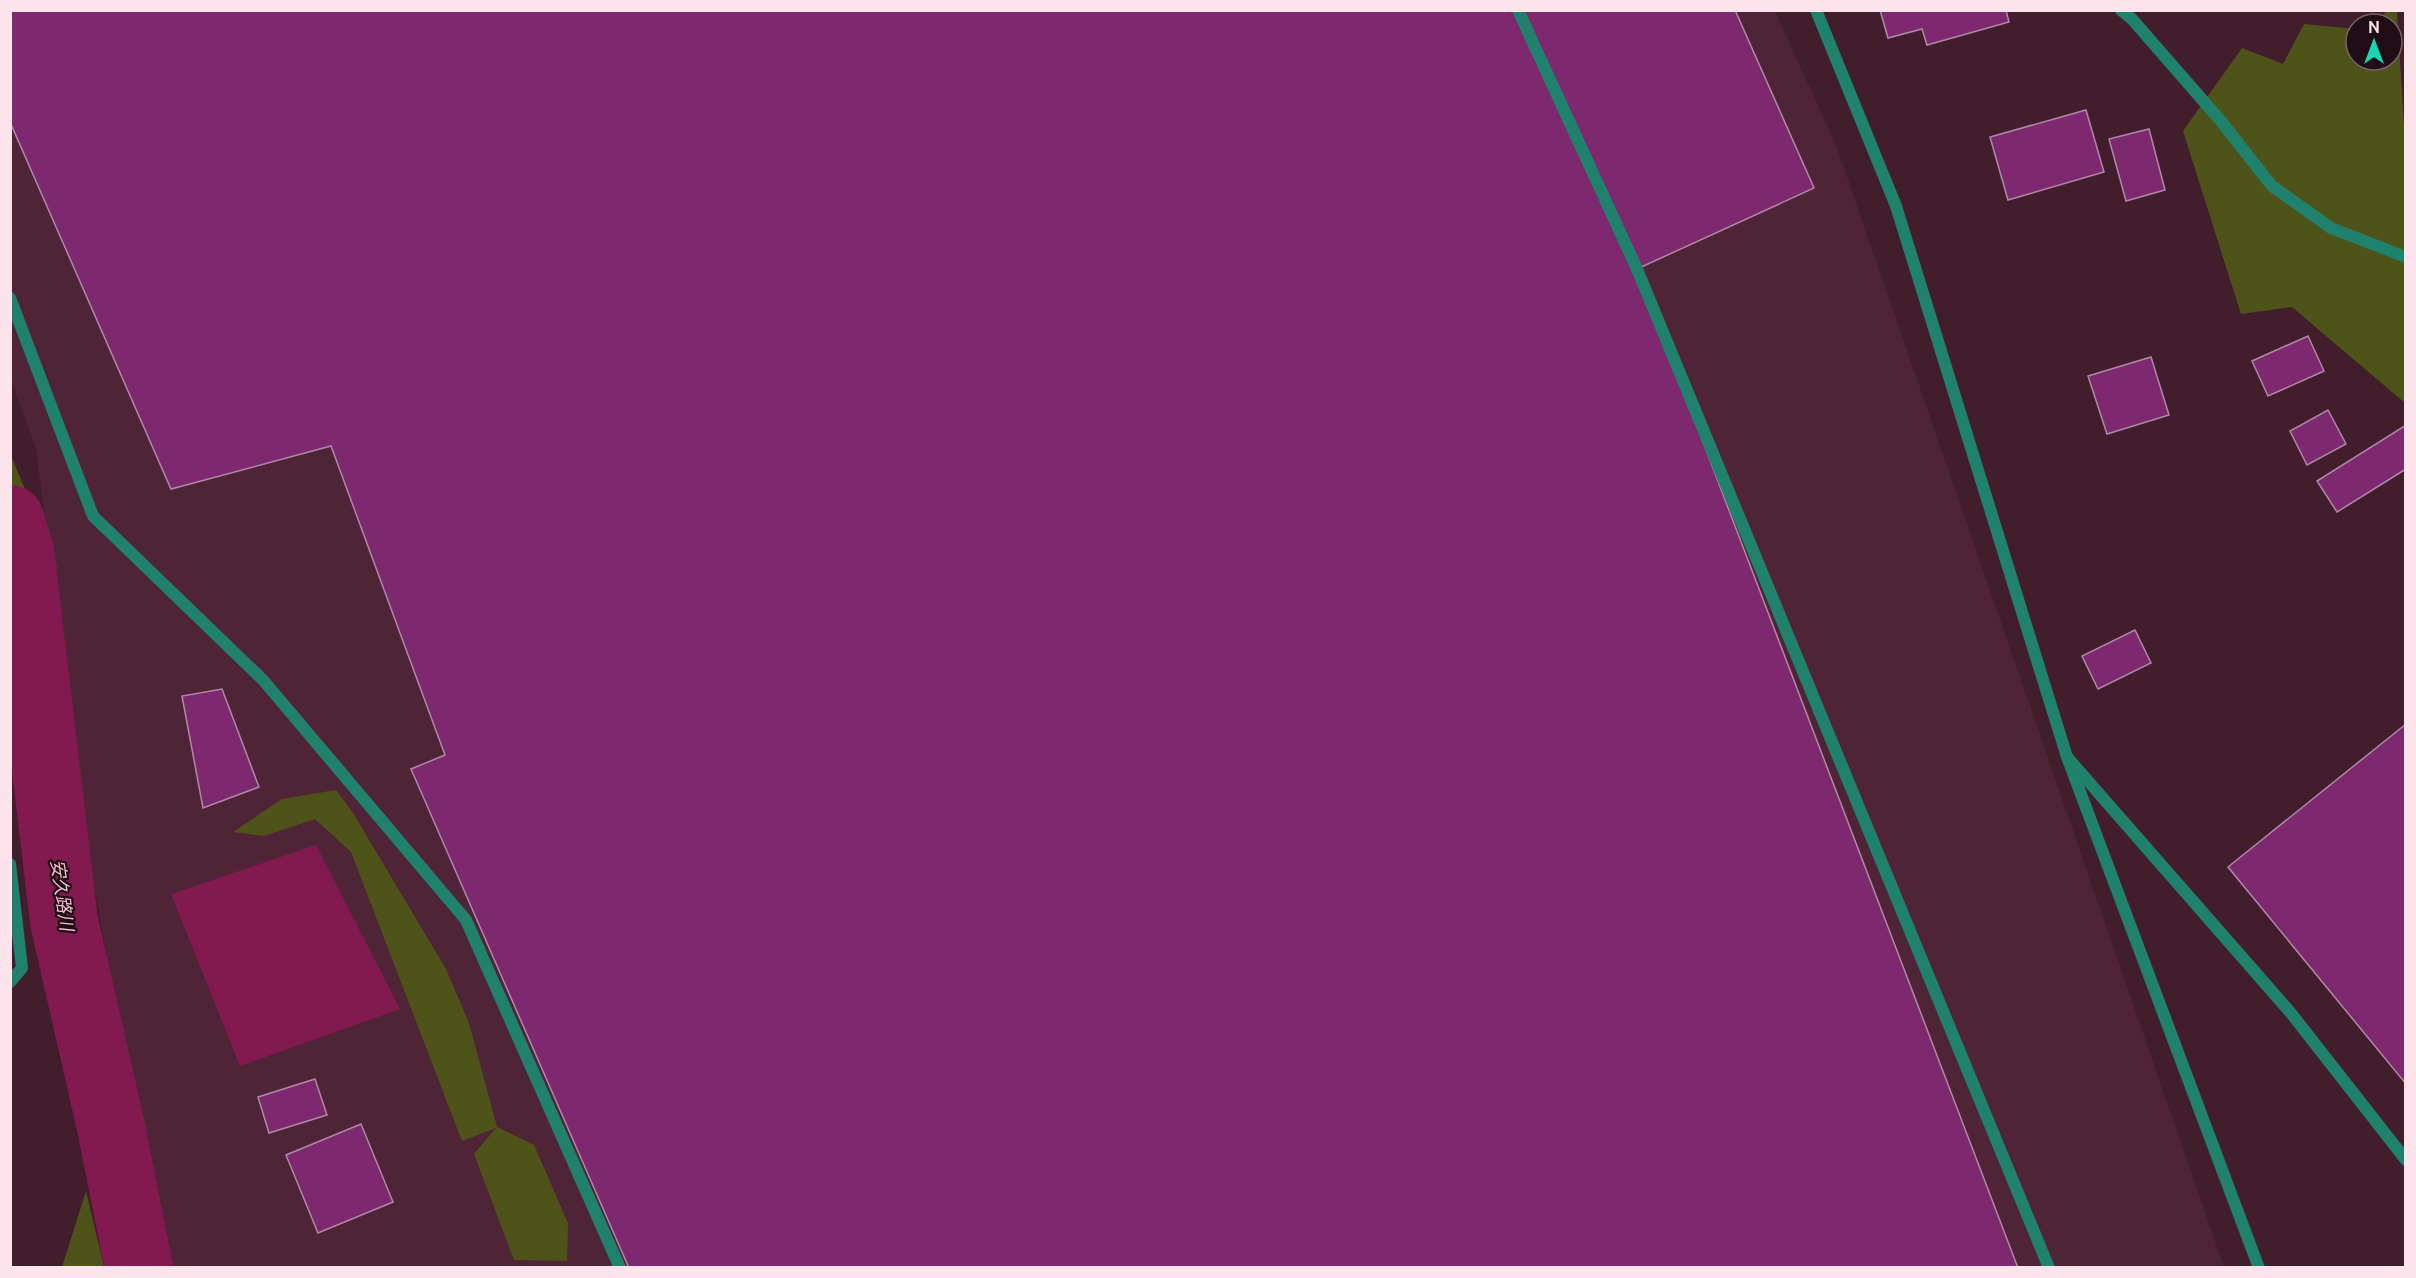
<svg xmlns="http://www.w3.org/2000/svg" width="2416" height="1278" viewBox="0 0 2416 1278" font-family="Ubuntu,'Noto Sans JP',sans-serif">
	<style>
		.built { fill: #502437 }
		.green { fill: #4e5319 }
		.water { fill: #82194f }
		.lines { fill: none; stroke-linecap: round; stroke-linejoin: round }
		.river { stroke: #82194f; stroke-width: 68 }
		.building { fill: #7e2870; stroke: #af8aa6; stroke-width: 1.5 }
		.service { stroke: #20816c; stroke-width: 12 }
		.minor { stroke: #20816c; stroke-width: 12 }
		.tertiary { stroke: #20816c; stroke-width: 12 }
		.labels { text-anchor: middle; stroke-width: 4.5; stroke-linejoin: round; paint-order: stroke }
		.water-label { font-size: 18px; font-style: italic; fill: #f6bdd2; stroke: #1f0e15 }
	</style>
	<rect width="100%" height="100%" fill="#421e2d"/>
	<!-- built -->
	<path class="built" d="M11,11H1775L1836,145L2224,1267H166L92,876L36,449L11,380Z"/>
	<!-- green -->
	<path class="green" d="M2385,11H2397L2406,159L2405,403L2292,307L2241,314L2183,131L2242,48L2283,64L2304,24L2356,29V60H2392V24H2383Z
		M10,453L57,566L11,613H10Z
		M336,790L353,813L446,969L469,1023L497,1127L534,1145L568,1223L567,1261L514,1260L474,1154L496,1128L462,1141L351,852L315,819L264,836L233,832L282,799Z
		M86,1191L104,1267H62Z"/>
	<!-- water -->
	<path class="water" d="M316,845L400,1009L240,1066L171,894Z"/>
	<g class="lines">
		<!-- river -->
		<path class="river" d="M10,519L20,551L64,921L111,1127L139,1268"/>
	</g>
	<!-- building -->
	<path class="building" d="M10,10H1735L1814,188L1637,269L2018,1268H629L411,769L445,755L331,446L171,489L10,122Z
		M1880,10H2006L2009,22L1927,45L1922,29L1888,38Z
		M2086,110L2104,172L2008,200L1990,137Z
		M2149,129L2165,190L2126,201L2109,139Z
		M2308,336L2324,371L2268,396L2252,361Z
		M2151,357L2169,415L2107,434L2088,376Z
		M2328,410L2346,444L2307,465L2290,431Z
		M2406,425V469L2337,512L2317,481Z
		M2135,630L2151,663L2098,689L2082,656Z
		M222,689L259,787L203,808L182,696Z
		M2406,724V1084L2228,867Z
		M315,1079L327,1115L269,1133L258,1097Z
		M361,1124L393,1202L318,1233L286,1155Z"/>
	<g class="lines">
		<!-- service -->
		<path class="service" d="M1518,10L1637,269L2049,1268
			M10,298L93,516L263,680L466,920L620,1268"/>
		<!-- minor -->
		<path class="minor" d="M2121,10L2132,19L2220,120L2272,186L2331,228L2406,257
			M2067,757L2290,1012L2406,1160
			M10,864L22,968L10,982"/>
		<!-- tertiary -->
		<path class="tertiary" d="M1816,10L1896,206L2067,757L2259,1268"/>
	</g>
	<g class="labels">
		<!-- water labels -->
		<g class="water-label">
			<text transform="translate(62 895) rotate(82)" y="6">安久路川</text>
		</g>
	</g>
	<!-- border -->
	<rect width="2416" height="1278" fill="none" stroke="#fde3ec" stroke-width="24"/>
	<!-- north arrow -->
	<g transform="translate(2374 42)"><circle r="28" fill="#1f0e15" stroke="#78636b" stroke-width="1.5"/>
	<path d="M0-4.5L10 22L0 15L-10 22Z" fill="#1ad5b2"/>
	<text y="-9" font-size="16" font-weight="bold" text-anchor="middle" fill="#fde3ec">N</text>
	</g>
</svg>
